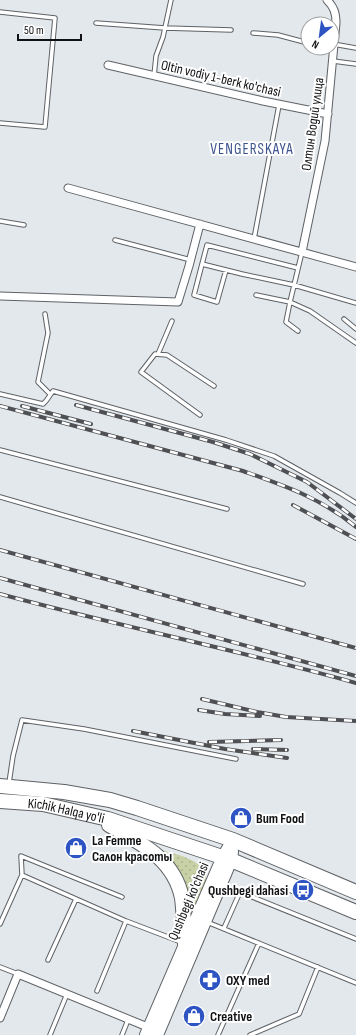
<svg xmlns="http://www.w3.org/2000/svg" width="356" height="1035" viewBox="0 0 356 1035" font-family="'Sofia Sans Condensed',sans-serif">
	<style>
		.grass { fill: url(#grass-dots) }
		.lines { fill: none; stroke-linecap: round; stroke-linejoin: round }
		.lane-casing { stroke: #5e6266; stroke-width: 5.5 }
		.street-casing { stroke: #5e6266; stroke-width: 9 }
		.primary-casing { stroke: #5e6266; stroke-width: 14 }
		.highway-casing { stroke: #5e6266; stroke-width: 16 }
		.lane { stroke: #fff; stroke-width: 3.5 }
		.street { stroke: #fff; stroke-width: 7 }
		.primary { stroke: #fff; stroke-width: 12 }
		.highway { stroke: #fff; stroke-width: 14 }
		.rail-casing { stroke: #4e5053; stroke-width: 4 }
		.rail { stroke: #fff; stroke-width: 2.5; stroke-dasharray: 8; stroke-linecap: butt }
		.labels { text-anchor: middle; stroke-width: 4; stroke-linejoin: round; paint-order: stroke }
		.street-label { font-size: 14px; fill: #101113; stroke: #fff }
		.poi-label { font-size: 14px; font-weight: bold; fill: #101113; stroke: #fff; text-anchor: start }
		.neighbourhood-label { font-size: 15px; letter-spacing: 1px; fill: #3c548e; stroke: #fff }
	</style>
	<defs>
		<pattern id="grass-dots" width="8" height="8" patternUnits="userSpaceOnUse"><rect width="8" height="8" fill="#c7d1a5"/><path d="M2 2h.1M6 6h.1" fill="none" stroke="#aab28d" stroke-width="1.8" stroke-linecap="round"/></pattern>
	</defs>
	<rect width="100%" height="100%" fill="#e3e8ed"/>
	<!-- grass -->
	<path class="grass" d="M151,848C166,852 209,858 206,880C204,891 194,910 190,921Z"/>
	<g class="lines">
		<!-- lane casing -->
		<g class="lane-casing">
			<path id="lane" d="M0,12L55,18L45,127L0,123
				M96,23L165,28L231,30
				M253,33L278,35L308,43
				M333,44L356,48
				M333,61L356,64
				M154,76L156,56L163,37L171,0
				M0,221L24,225
				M254,239L279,105
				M115,240L191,260
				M302,252L290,302L310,311L356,343
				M202,264L194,295L217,302L226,270
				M298,268L207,245L202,264L242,274L294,285L356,303
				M256,295L290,302L286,322L298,331
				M45,314L48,333L38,382L50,394
				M344,319L356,329
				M158,354L172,321
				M0,394L43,404L46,401L53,391L226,440L274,456L340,493L356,503
				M200,415L141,372L155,354L167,355L214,386
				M0,450L227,509
				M0,497L303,584
				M9,783L13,756L22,720L84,729L236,759
				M22,875L126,921L181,942
				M207,922L356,983
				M0,924L22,875L21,856L122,897
				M224,928L240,892L356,939
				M48,960L76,899
				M0,967L18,974
				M97,991L126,921
				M50,1035L67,994
				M122,1035L128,1020
				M218,1035L259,943
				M250,1035L299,1014L318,967"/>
		</g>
		<!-- street casing -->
		<g class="street-casing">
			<path id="street" d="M108,65L263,101L328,114
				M68,188L356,267
				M302,252L325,141L336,23C336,13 334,7 327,0
				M0,296L178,302L189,266L200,224
				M0,1018L18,974L150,1028"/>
		</g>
		<!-- primary casing -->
		<g class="primary-casing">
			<path id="primary" d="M146,1035L223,857L233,840
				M157,1035L231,860L232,851"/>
		</g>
		<!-- highway casing -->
		<g class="highway-casing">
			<g id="highway">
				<path d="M0,786L64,792L110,800L137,808L233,840L356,892"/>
				<path id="s1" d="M0,801L43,804L108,819L231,860L356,912"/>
				<path d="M109,825C141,843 174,859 182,898C184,913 184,929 185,944"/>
			</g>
		</g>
		<!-- lane -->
		<use href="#lane" class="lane"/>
		<!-- street -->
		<use href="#street" class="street"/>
		<!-- primary -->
		<use href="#primary" class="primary"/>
		<!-- highway -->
		<use href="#highway" class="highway"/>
		<!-- rail casing -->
		<g class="rail-casing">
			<path id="rail" d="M76,405L213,442L250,454L307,482L356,519
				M0,406L243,471C285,486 321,498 356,527
				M22,406L91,424
				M293,505L356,539
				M0,550L356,648
				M0,578L356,676
				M0,594C118,626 238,650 356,683
				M202,699L257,712L286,717L356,721
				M199,710L225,714L260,716
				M133,731L225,749L287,758
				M209,742L281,740
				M253,749L287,750"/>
		</g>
		<!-- rail -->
		<use href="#rail" class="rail"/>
	</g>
	<!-- icons -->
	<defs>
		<g id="shop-disc" transform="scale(1.15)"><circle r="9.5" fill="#2e54c4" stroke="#fff"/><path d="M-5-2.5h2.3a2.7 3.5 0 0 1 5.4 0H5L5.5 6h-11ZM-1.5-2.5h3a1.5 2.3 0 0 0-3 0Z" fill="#fff"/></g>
		<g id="bus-disc" transform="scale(1.15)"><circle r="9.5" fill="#2e54c4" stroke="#fff"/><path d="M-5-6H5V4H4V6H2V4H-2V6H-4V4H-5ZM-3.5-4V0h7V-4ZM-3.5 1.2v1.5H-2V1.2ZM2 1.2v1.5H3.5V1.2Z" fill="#fff"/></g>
		<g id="pharmacy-disc" transform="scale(1.15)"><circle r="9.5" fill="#2e54c4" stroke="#fff"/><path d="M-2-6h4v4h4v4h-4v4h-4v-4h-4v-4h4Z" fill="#fff"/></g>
	</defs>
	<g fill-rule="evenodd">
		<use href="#shop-disc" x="241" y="818"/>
		<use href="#shop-disc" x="76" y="848"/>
		<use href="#bus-disc" x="303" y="890"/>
		<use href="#pharmacy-disc" x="210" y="980"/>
		<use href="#shop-disc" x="194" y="1016"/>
	</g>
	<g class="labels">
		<!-- street labels -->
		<g class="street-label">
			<text transform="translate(221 78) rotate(13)" y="5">Oltin vodiy 1-berk ko'chasi</text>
			<text transform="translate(312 124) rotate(-82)" y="5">Олтин Водий улица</text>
			<text dy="5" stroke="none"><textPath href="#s1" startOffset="67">Kichik Halqa yo'li</textPath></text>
			<text transform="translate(188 901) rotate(-67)" y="5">Qushbegi ko'chasi</text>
		</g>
		<!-- poi labels -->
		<g class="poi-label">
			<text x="256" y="823">Bum Food</text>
			<text x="92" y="845">La Femme<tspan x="92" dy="16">Салон красоты</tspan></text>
			<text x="288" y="895" text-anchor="end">Qushbegi dahasi</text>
			<text x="226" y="985">OXY med</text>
			<text x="210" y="1021">Creative</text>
		</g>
		<!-- neighbourhood labels -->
		<g class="neighbourhood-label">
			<text x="252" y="154">VENGERSKAYA</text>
		</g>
	</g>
	<!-- north arrow -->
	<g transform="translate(320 36) rotate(209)"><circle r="19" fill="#ffffff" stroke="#9fa0a1"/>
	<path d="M0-3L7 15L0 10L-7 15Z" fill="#2e54c4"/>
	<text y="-6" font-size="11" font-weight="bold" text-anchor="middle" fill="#101113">N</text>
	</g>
	<!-- scale -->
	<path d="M18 34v6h63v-6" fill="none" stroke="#101113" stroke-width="2"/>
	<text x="24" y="34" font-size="12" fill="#101113" stroke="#ffffff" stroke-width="3" paint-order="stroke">50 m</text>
</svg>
